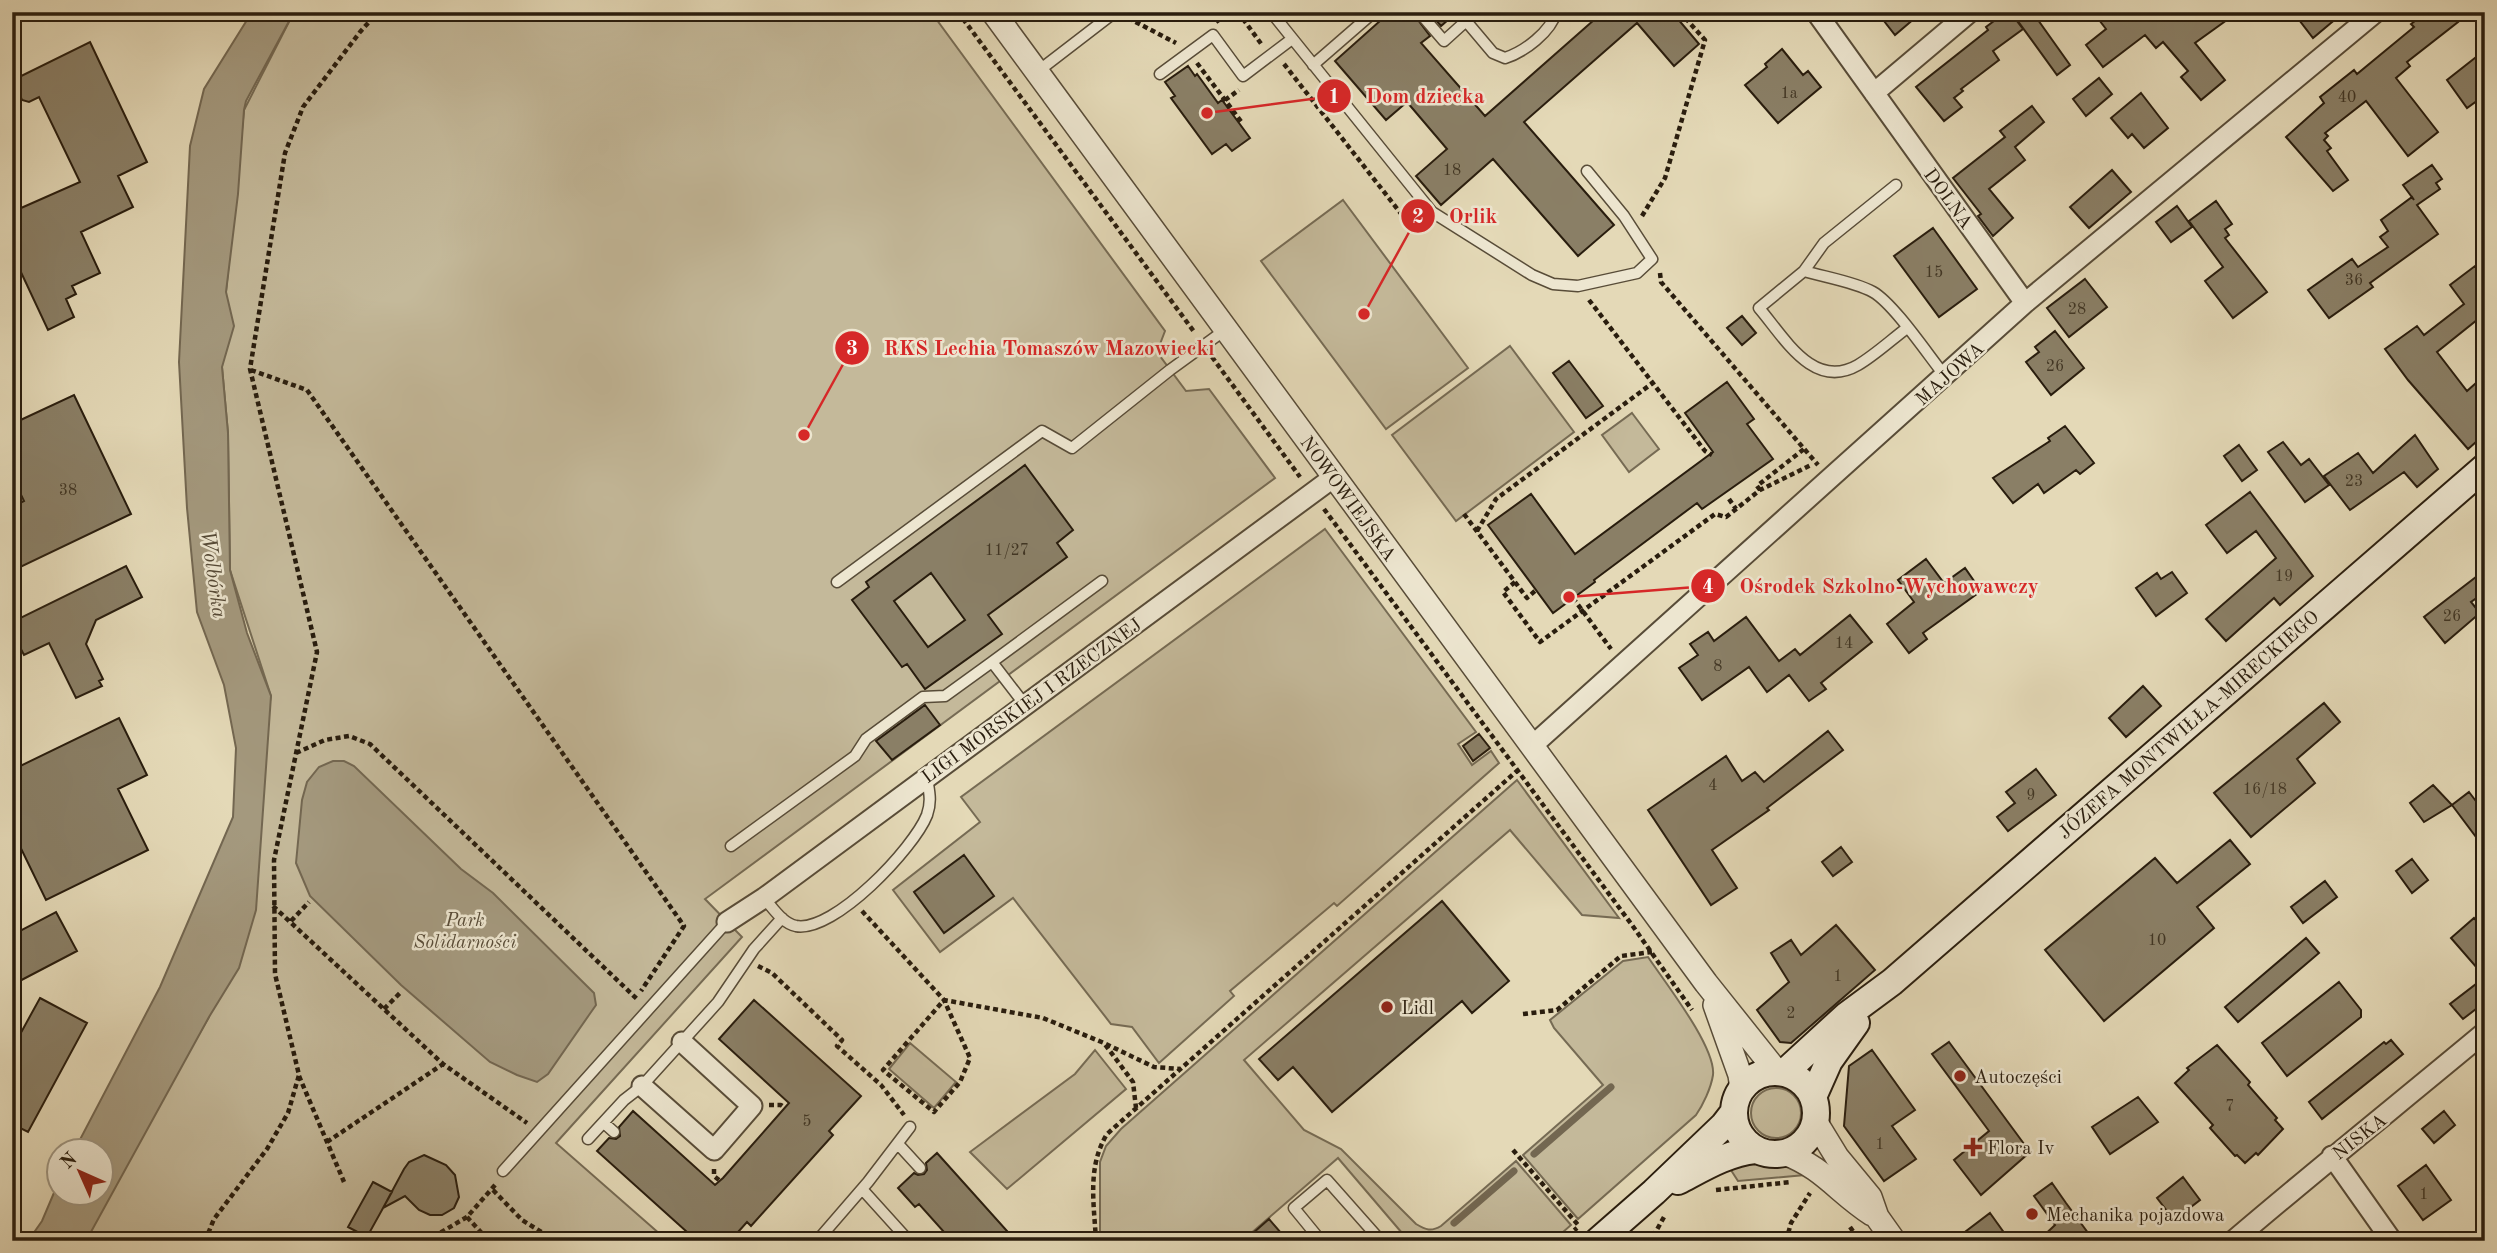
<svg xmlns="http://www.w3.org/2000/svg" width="2497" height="1253" viewBox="0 0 2497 1253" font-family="'Old Standard TT',serif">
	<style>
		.green { fill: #c4b99a; stroke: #766b54; stroke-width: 2 }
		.water { fill: #a4997e; stroke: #736751; stroke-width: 2 }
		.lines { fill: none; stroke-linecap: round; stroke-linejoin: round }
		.stream { stroke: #736751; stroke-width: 7 }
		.building { fill: #8a7f66; stroke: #291d0e; stroke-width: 2; fill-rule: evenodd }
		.service-casing { stroke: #584c38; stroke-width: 13 }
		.minor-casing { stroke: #584c38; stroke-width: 23 }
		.tertiary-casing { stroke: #584c38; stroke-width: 26 }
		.secondary-casing { stroke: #291d0e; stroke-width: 30 }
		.path { stroke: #291d0e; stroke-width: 4.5; stroke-dasharray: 5 3.5; stroke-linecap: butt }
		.service { stroke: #ede6d0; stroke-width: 10 }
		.minor { stroke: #ede6d0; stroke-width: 19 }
		.tertiary { stroke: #ede6d0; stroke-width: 23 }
		.secondary { stroke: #ede6d0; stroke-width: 26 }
		.poi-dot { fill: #8f2418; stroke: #ede6d0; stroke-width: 2.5 }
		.labels { text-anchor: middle; stroke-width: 5; stroke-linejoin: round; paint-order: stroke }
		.number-label { font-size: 16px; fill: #413624 }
		.street-label { font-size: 19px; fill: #291d0e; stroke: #ede6d0 }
		.park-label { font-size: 19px; font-style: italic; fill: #584c38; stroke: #ede6d0 }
		.poi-label { font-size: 19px; fill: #291d0e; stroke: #ede6d0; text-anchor: start }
		.water-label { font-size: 21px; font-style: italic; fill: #544835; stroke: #ede6d0 }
		.leader { fill: none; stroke: #d62828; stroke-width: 2.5 }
		.callout-dot { fill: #d62828; stroke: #ede6d0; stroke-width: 2.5 }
		.mark-label { font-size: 21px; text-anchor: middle; font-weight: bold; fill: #fff }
		.callout-label { font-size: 21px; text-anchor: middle; font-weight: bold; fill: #d62828; stroke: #ede6d0; stroke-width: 5; stroke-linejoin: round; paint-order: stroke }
	</style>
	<rect width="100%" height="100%" fill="#e4d9b7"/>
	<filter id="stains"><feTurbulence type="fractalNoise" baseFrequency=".00286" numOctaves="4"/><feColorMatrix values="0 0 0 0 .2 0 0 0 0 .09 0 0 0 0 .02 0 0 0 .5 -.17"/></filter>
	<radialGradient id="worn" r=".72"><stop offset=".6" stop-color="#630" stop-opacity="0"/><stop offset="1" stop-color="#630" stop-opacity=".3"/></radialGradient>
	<!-- green -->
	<path class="green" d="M294,12H931L1165,331L1157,352L1186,391L1209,389L1275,478L705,899L742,937L556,1143L661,1235L662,1241H79L209,1017L271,696L230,570L228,433L222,367L226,292L244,110Z
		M1343,200L1468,368L1386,429L1261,261Z
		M1510,346L1574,432L1456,521L1392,435Z
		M1632,413L1659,449L1629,472L1602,435Z
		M1325,529L1476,732L1458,744L1472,765L1491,751L1499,763L1337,906L1334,903L1230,991L1234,996L1159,1063L1132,1027L1111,1024L1013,898L940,952L893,890L980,822L961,797Z
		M1517,780L1619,918L1582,915L1510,830L1244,1060L1304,1130L1341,1149L1416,1224C1426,1230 1431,1232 1441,1226L1516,1161L1571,1225L1553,1241H1422L1419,1237L1408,1240L1338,1158L1242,1241H1100V1162L1106,1146L1121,1129Z
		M1648,957C1664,981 1716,1047 1713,1075C1711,1088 1703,1105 1696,1115L1578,1219L1523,1155L1603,1085L1554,1028L1550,1020L1623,961Z
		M910,1043L956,1082L934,1108L889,1069Z
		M1095,1050L1126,1089L1007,1189L970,1152L1075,1074Z
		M1751 1113a25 25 0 1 1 50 0a25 25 0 1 1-50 0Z
		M1752,1159L1771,1164H1785L1805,1175L1738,1181L1727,1164Z"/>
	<!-- water -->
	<path class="water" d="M252,12H294L246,101L244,110L238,194L226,292L234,326L222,367L228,433L230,570L247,633L271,696L256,910L239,968L209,1017L86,1241H28L42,1221L59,1181L60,1194H102V1152L74,1151L160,987L233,817L236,748L224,685L197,612L187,508L179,362L190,146L204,89Z
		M333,761H344L354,766L461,869L493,893L594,993L596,1005L589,1015L548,1074L537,1082L517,1075L490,1062L401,985L310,896L296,863L302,800L307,782L319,767Z"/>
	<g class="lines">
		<!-- stream -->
		<path class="stream" d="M1534,1154L1611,1087
			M1454,1223L1514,1171"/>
	</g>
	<!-- building -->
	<path class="building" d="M1390,12H1412L1430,36L1421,43L1485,116L1603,12H1672L1699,44L1674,66L1637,23L1524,122L1614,225L1578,256L1493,159L1441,205L1416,176L1447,149L1407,102L1386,120L1335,61Z
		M1429,12H1457L1441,26Z
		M1877,12H1922L1895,35Z
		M2006,12H2010L2023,29L1993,51L1999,60L1961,89L1963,91L1954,98L1962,107L1944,121L1916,87L1988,30L1986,27Z
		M2014,12L2033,13L2070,65L2057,75L2012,13Z
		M2093,12H2238L2195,43L2225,80L2201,100L2181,77L2188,71L2163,42L2156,48L2145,35L2103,67L2086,45L2106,29Z
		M2293,12H2344L2313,38Z
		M2427,12H2450L2458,22L2407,62L2410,66L2396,78L2438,132L2408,156L2366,101L2325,133L2328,136L2324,140L2331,148L2327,151L2348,180L2333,191L2286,137L2324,103L2320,97L2354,70L2357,74L2414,27L2411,24Z
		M90,42L147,162L118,176L133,207L81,232L100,273L72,286L76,294L66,299L74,317L48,330L19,268L12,272V212L80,182L39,97L29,102L22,100L13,80Z
		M1782,49L1803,75L1808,71L1821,87L1778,123L1745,85L1767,67L1765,64Z
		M2485,50V95L2467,108L2447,80Z
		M1188,66L1195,76L1197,74L1218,103L1222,100L1250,138L1232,151L1226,144L1212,154L1171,98L1175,96L1165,82Z
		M2099,78L2112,94L2086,116L2073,99Z
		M2141,93L2168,128L2144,148L2132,134L2128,138L2111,118Z
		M2032,106L2044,122L2015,147L2025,160L1989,189L2013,218L1993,236L1978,216L1981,214L1953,178L2005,137L2000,131Z
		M2432,165L2442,179L2436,183L2440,189L2417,205L2438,234L2370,283L2373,287L2329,318L2308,290L2352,259L2358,267L2388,247L2380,237L2388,231L2381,220L2412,197L2414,200L2403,185Z
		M2112,170L2131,192L2089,228L2070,207Z
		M2216,201L2232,224L2225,229L2229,235L2225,238L2267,292L2233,318L2205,281L2223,267L2189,221Z
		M2177,206L2192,227L2171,242L2156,222Z
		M1933,228L1977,289L1939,317L1894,256Z
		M2475,266L2485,278V330L2477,320L2437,352L2467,391L2485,375V434L2468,449L2408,380L2385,349L2417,326L2424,335L2464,304L2450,285Z
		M2085,279L2107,307L2069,337L2047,308Z
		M1742,316L1756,333L1742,345L1727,328Z
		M2055,331L2084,368L2051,395L2026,362L2039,352L2035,347Z
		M1569,361L1603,406L1586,418L1553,373Z
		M1727,382L1754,419L1747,424L1773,459L1702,509L1697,503L1594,580L1595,582L1553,613L1488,525L1531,494L1575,554L1713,452L1685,413Z
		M74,395L131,514L12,571V507L24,501L12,476V424Z
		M2065,426L2094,463L2080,474L2076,470L2044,493L2038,484L2013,503L1993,478L2050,441L2048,438Z
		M2415,435L2438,469L2417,487L2404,472L2350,510L2324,476L2358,453L2373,473Z
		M2283,442L2301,465L2309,459L2329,485L2305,502L2268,452Z
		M2239,445L2257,470L2242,481L2224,456Z
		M1025,465L1073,530L1057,543L1067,557L988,615L1002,634L925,689L907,664L902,667L852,600L869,587L866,582ZM931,573L965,620L928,647L894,601Z
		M2250,492L2313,576L2280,605L2274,598L2226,641L2206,619L2276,558L2256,531L2227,553L2206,525Z
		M1926,559L1944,583L1965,568L1981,591L1923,633L1927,639L1909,653L1887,624L1914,602L1898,580Z
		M126,566L142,597L96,620L86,644L103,679L99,681L102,686L76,698L49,643L24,655L12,632V622Z
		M2485,570V592L2471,602L2480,613L2445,643L2424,617Z
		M2172,572L2187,593L2156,616L2136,588L2157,573L2161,579Z
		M1850,615L1872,642L1821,683L1826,689L1809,701L1789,675L1767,692L1749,667L1702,700L1679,668L1698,655L1690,644L1708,632L1714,641L1746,617L1779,661L1795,649L1800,655Z
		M2143,686L2161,706L2126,737L2109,718Z
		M2324,703L2340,722L2297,759L2315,783L2251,837L2214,793Z
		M925,705L940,725L892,760L876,741Z
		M119,718L147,775L118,789L148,850L46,900L12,830V770Z
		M1828,731L1843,750L1767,808L1769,810L1712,850L1737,888L1711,905L1648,810L1726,756L1742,781L1755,772L1764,782Z
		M1479,734L1490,748L1473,761L1463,746Z
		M2036,769L2056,795L2008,831L1997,817L2015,803L2006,792Z
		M2433,785L2452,805L2424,822L2410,803Z
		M2469,792L2485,813V849L2452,805Z
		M2230,840L2250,864L2197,907L2214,928L2104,1021L2045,950L2155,858L2177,883Z
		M1841,847L1852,862L1833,876L1822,862Z
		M964,855L994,896L944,933L914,892Z
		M2412,859L2428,880L2412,893L2396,871Z
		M2325,881L2337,897L2303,923L2291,907Z
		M1442,901L1509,981L1472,1013L1462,1001L1332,1112L1293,1067L1278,1080L1259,1059Z
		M56,912L77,951L12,985V935Z
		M2474,918L2485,930V1002L2463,1019L2450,1004L2485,977L2451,938Z
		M1836,925L1875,970L1791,1043L1780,1042L1757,1010L1789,982L1771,953L1791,940L1801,955Z
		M2306,938L2319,953L2238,1022L2225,1007Z
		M2339,982L2361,1010V1017L2287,1076L2262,1043Z
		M40,998L87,1023L28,1132L12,1124V1049Z
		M754,1000L861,1096L829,1131L833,1135L751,1226L747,1222L730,1241H697L597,1151L609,1138L616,1139L620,1136L619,1127L633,1111L715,1185L723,1178L789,1103L719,1039Z
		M2391,1040L2403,1054L2322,1119L2309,1102L2384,1042L2386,1044Z
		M1949,1042L2030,1152L1981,1195L1954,1160L1989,1131L1932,1054Z
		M2217,1045L2250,1082L2248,1085L2277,1118L2275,1120L2283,1129L2258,1155L2256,1153L2245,1163L2237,1155L2235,1156L2210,1128L2213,1125L2175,1083L2189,1070L2187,1068Z
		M1872,1050L1915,1110L1892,1126L1916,1159L1884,1181L1844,1126L1849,1066Z
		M2138,1097L2158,1122L2110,1154L2092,1127Z
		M2444,1111L2455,1125L2434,1143L2422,1129Z
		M937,1153L1016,1241H952L919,1204L915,1207L898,1188L914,1173L918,1175L924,1174L927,1170L926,1163Z
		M424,1155L446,1165L455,1175L459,1197L454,1208L442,1215H430L419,1210L405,1196L383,1208L404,1169L409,1162Z
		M2426,1165L2451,1200L2423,1220L2398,1186Z
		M2183,1177L2200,1200L2174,1220L2157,1198Z
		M373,1182L392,1192L367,1237L348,1227Z
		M2052,1183L2066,1203L2094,1241H2038L2055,1225L2034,1196Z
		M1990,1213L2010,1241H1953Z
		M1269,1219L1288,1241H1244Z"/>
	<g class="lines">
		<!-- service casing -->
		<g class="service-casing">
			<path id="service" d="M1271,12L1432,212L1532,275L1553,284L1578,286L1637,273L1652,259L1624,216L1587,171
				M1419,12L1444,41L1476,12
				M1466,21L1493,53L1505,58C1524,52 1551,32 1556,12
				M1313,65L1374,12
				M1037,72L1115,12
				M1160,74L1213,35L1243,76L1292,39
				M1804,271L1824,243L1896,185
				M1907,328C1891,340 1875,355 1858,365C1813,391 1784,337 1759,308L1804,271C1824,277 1855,282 1873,292C1894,304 1928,355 1945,376
				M837,582L1042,431L1072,448L1170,370L1225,330
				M1025,705L992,662L1102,581
				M731,846L855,756L866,739L923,697L945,696L992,662
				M764,898C773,908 782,923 796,926C834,933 914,848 927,815C932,801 929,791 927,778
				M604,1123L614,1132
				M588,1139L624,1100L642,1086L718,1002L754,949L782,918
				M898,1144L920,1168
				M503,1171L727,922
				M862,1189L909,1241
				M817,1241L868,1182L910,1127
				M1321,1241L1294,1208L1327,1180L1381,1241"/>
		</g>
		<!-- minor casing -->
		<g class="minor-casing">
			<path id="minor" d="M1816,12L2025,303
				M1874,93L1970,12
				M1532,746L2025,303L2376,12
				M727,922L764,898L1334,477
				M642,1086L714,1150L752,1106L682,1042
				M2332,1156L2392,1241
				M2233,1241C2316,1170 2401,1102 2485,1032"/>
		</g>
		<!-- tertiary casing -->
		<g class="tertiary-casing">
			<path id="tertiary" d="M993,12L1706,983L1777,1072
				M1715,1005L1740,1075L1742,1089
				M1815,1121L1837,1157L1870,1197L1877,1217L1894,1241
				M1784,1153C1823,1167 1839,1193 1872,1214"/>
		</g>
		<!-- secondary casing -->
		<g class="secondary-casing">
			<path id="secondary" d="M1734 1113a41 41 0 1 1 82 0a41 41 0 1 1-82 0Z
				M1784,1073L1846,1016L1892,982L2485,467
				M1813,1097L1829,1061L1856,1023
				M1678,1181C1703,1168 1727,1153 1755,1150
				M1598,1241L1654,1192L1724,1125L1734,1112"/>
		</g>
		<!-- path -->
		<path class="path" d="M958,12L1195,333
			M1238,12L1262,45
			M1128,18L1176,43
			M1216,22L1230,12
			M1197,63L1243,124
			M1284,64L1413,229L1422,221
			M1225,100L1239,90
			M1642,216L1665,178L1705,40L1680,12
			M1660,273L1661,282L1818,465
			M1589,300L1705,451L1712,455
			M1212,357L1300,477
			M251,370L307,390L684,926L641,991
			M1760,490L1757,486L1804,449
			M1729,499L1736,509
			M1324,509L1632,925L1692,1010
			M1464,514L1527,598L1536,590
			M1477,531L1496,499L1654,382
			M1515,582L1503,592L1540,642L1715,514L1726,517L1760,490L1811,465
			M1573,598L1611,649
			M296,753L325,740L349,736L370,744L638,1000
			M273,906L443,1064L527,1123
			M862,911L944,1000L970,1058L960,1082L934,1112L883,1070L944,1000L1043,1018L1104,1043L1133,1082L1136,1108
			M291,921L309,902
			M758,966L772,973L842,1040L837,1046L881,1085L904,1115
			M384,1009L401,992
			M1523,1014L1557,1010L1621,956L1652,952
			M1106,1044L1154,1067L1180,1069
			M299,1076L344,1182
			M769,1105H781L785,1108
			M327,1142L443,1064
			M1513,1150L1579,1226
			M714,1169V1176L719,1180
			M493,1190L522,1220L543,1233L537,1241
			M1716,1190L1791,1182
			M467,1217L489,1241
			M1850,1227L1860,1241
			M543,1233L556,1241
			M205,1241L214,1219L267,1149L288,1113L299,1075L275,974L274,860L317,652L250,369L285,153L303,107L360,32L378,12
			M426,1241L467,1217L496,1184
			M1096,1241C1094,1203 1087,1167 1107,1134L1518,770
			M1561,1241L1577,1228
			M1646,1241L1654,1235L1664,1217
			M1786,1241L1791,1223L1810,1193"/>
		<!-- service -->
		<use href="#service" class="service"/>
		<!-- minor -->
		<use href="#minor" class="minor"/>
		<!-- tertiary -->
		<use href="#tertiary" class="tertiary"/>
		<!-- secondary -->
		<use href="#secondary" class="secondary"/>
	</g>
	<!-- markers -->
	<g class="poi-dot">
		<circle cx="1387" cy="1007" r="7"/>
		<circle cx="1960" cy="1076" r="7"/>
		<path d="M1969.5 1136.5h7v7h7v7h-7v7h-7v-7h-7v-7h7z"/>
		<circle cx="2032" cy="1214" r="7"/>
	</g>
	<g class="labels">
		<!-- number labels -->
		<g class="number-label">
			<text x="1789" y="98">1a</text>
			<text x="2347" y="102">40</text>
			<text x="1452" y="175">18</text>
			<text x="1934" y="277">15</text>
			<text x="2354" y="285">36</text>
			<text x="2077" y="314">28</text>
			<text x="2055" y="371">26</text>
			<text x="2354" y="486">23</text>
			<text x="68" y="495">38</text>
			<text x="1007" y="555">11/27</text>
			<text x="2284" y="581">19</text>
			<text x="2452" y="621">26</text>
			<text x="1844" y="648">14</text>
			<text x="1718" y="671">8</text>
			<text x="1713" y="790">4</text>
			<text x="2265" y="794">16/18</text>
			<text x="2031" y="800">9</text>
			<text x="2157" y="945">10</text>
			<text x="1838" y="981">1</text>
			<text x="1791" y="1018">2</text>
			<text x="2230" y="1111">7</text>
			<text x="807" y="1126">5</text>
			<text x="1880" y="1149">1</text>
			<text x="2424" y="1199">1</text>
		</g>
		<!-- street labels -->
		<g class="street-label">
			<text transform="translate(1949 198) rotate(54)" y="7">DOLNA</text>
			<text transform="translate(1949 373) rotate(-42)" y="7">MAJOWA</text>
			<text transform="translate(1349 498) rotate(54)" y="7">NOWOWIEJSKA</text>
			<text transform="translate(1031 700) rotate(-36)" y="7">LIGI MORSKIEJ I RZECZNEJ</text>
			<text transform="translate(2188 724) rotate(-41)" y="7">JÓZEFA MONTWIŁŁA-MIRECKIEGO</text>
			<text transform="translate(2359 1136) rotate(-38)" y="7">NISKA</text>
		</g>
		<!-- park labels -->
		<g class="park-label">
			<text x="465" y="926">Park<tspan x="465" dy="22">Solidarności</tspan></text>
		</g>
		<!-- poi labels -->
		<g class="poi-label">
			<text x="1401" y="1014">Lidl</text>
			<text x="1974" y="1083">Autoczęści</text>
			<text x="1987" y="1154">Flora Iv</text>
			<text x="2046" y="1221">Mechanika pojazdowa</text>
		</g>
		<!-- water labels -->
		<g class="water-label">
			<text transform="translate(214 574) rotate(82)" y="7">Wolbórka</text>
		</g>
	</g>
	<!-- callouts -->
	<path class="leader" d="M1207 113L1334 96M1364 314L1418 216M804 435L852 348M1569 597L1708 586"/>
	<g class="callout-dot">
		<circle cx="1207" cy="113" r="7"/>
		<circle cx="1364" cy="314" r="7"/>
		<circle cx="804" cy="435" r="7"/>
		<circle cx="1569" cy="597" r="7"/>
		<circle cx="1334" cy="96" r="18"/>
		<circle cx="1418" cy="216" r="18"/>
		<circle cx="852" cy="348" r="18"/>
		<circle cx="1708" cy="586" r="18"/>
	</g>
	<g class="mark-label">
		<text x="1334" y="103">1</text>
		<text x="1418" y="223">2</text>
		<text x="852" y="355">3</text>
		<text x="1708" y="593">4</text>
	</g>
	<g class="callout-label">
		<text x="1425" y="103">Dom dziecka</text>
		<text x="1473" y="223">Orlik</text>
		<text x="1049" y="355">RKS Lechia Tomaszów Mazowiecki</text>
		<text x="1889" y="593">Ośrodek Szkolno-Wychowawczy</text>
	</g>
	<!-- margin -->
	<rect width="2497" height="1253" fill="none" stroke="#e4d9b7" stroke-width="42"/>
	<rect x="14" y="14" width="2469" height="1225" fill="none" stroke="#291d0e" stroke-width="3.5"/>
	<rect x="21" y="21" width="2455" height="1211" fill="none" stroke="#291d0e" stroke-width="2"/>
	<!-- north arrow -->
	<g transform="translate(80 1172) rotate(315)"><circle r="33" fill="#ede6d0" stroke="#9f9682" stroke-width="2"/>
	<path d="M0-5L12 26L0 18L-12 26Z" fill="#8f2418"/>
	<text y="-10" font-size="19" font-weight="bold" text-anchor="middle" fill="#291d0e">N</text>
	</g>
	<rect width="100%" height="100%" filter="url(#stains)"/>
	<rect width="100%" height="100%" fill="url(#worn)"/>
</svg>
